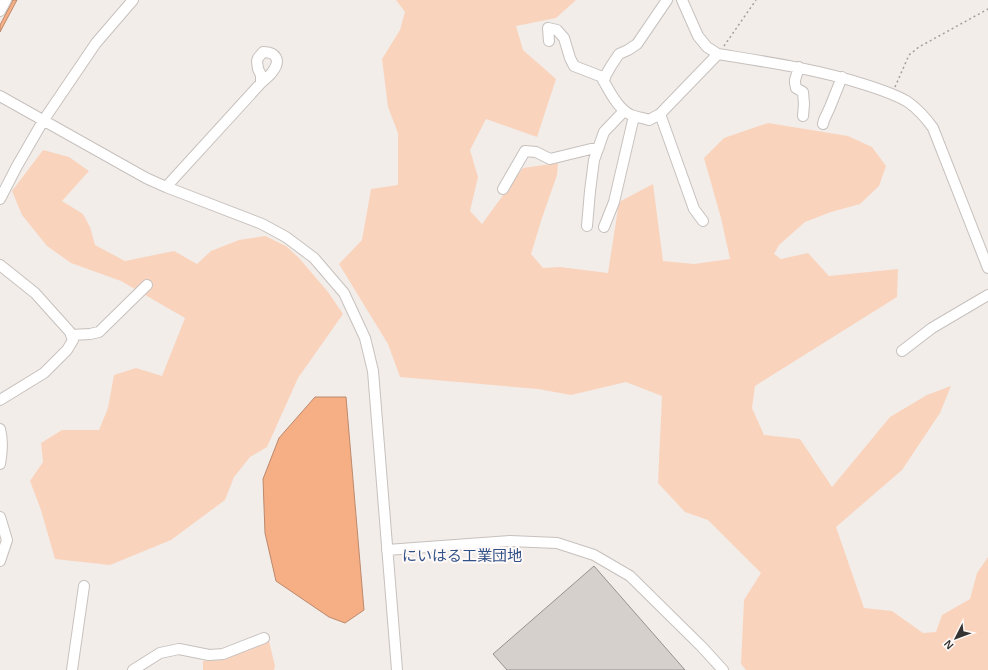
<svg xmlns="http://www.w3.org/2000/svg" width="988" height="670" viewBox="0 0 988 670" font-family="Arial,'Noto Sans JP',sans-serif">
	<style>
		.green { fill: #fad3bd }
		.water { fill: #f6ae85; stroke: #bc896c }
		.building { fill: #d6d0cd; stroke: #97918e }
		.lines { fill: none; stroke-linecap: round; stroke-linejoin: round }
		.minor-casing { stroke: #c7c1be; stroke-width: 12 }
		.path { stroke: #a39f9d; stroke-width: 1.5; stroke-dasharray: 2 3; stroke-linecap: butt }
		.minor { stroke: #fff; stroke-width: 10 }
		.labels { text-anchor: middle; stroke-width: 4; stroke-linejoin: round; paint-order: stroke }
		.neighbourhood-label { font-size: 15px; fill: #305088; stroke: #fffaf8 }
	</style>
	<rect width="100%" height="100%" fill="#f2ede9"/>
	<!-- green -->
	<path class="green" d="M396,0H576L556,18L516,26L523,50L556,79L537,137L486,119L470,150L478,177L470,211L482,224L523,168L558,163L557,175L542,218L531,254L543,268L560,267L608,273L619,202L653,184L663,261L694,264L730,259L721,218L704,158L724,138L768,123L848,136L872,147L886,166L879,186L860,204L831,212L805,222L779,245L774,254L781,259L808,253L829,276L898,269L897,297L755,386L752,408L764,435L800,439L832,487L890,417L927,395L951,386L940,413L902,470L836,527L864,608L892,611L923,633L936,632L942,615L970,599L977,573L988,557V670H746L741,664L744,600L761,573L708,520L685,512L658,483L662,396L626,382L571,395L538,389L400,377L388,344L339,264L362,240L371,189L398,185V133L388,107L382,59L400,30L405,12Z
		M43,150L69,157L89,171L62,201L83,214L90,227L95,245L125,261L174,251L197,264L211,251L239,240L265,236L286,246L299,258L328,292L343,314L298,378L267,447L250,457L234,477L225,500L171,540L110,565L55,559L41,510L30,481L43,462L41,443L62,430H99L108,408L114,375L136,368L162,376L185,318L121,281L71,263L47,246L22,215L12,191Z
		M269,641L275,666L274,670H203V661L222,660Z"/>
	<!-- water -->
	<path class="water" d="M13,0H17L0,32V25Z
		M315,397H346L364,610L345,623L329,617L276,581L265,533L263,479L279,438Z"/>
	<!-- building -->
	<path class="building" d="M594,566L685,670H507L493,654Z"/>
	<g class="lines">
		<!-- minor casing -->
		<g class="minor-casing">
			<path id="minor" d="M667,0L637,44L628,50L619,54L611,66L603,80C610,92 618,109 631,115C636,117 643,118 649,120L660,114L718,54
				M682,0L698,36L707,47L718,54C767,62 816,69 863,84C879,89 895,94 908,102C919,110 926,118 933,128L988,268
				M0,11L6,0
				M549,41L548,28L557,30L564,38L570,58L574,66L605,78
				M799,67L795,80V83L796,88L803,92L804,104L803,116
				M0,96L146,178L166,187L262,224L286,237L314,258L344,293L365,338L373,371L397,670
				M660,114L694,209L703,221
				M823,124L824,120L830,107L842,77
				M166,187L261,83C265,79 270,76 273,71C281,60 276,52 263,52L258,58L257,61L258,69L261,75V83
				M503,189L525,151L536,152L550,159L599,147
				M0,199L17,166L43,121L96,43L133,0
				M587,226L590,191L594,160L604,132L624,111
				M604,227L614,202L634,116
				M0,265L35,293L70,332L73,340L67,350L44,373L0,400
				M71,335L90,334L99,332L147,285
				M902,351L932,328L988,295
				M0,429C3,440 2,453 0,464
				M0,517L7,540L0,561
				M387,550L510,541L557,543L594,555L630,576L701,646L723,670
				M72,670L84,586
				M133,670L160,653L179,649L209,655L223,654L264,638"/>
		</g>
		<!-- path -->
		<path class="path" d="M724,46L756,0
			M895,87L909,55L919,47L988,9"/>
		<!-- minor -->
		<use href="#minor" class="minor"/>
	</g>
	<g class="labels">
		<!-- neighbourhood labels -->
		<g class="neighbourhood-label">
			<text x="462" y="561">にいはる工業団地</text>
		</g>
	</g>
	<!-- north arrow -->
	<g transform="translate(956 638) rotate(228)" stroke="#fffaf8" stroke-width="3" paint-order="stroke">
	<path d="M0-3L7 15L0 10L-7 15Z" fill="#363433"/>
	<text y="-6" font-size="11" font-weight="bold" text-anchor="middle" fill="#363433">N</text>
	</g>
</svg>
